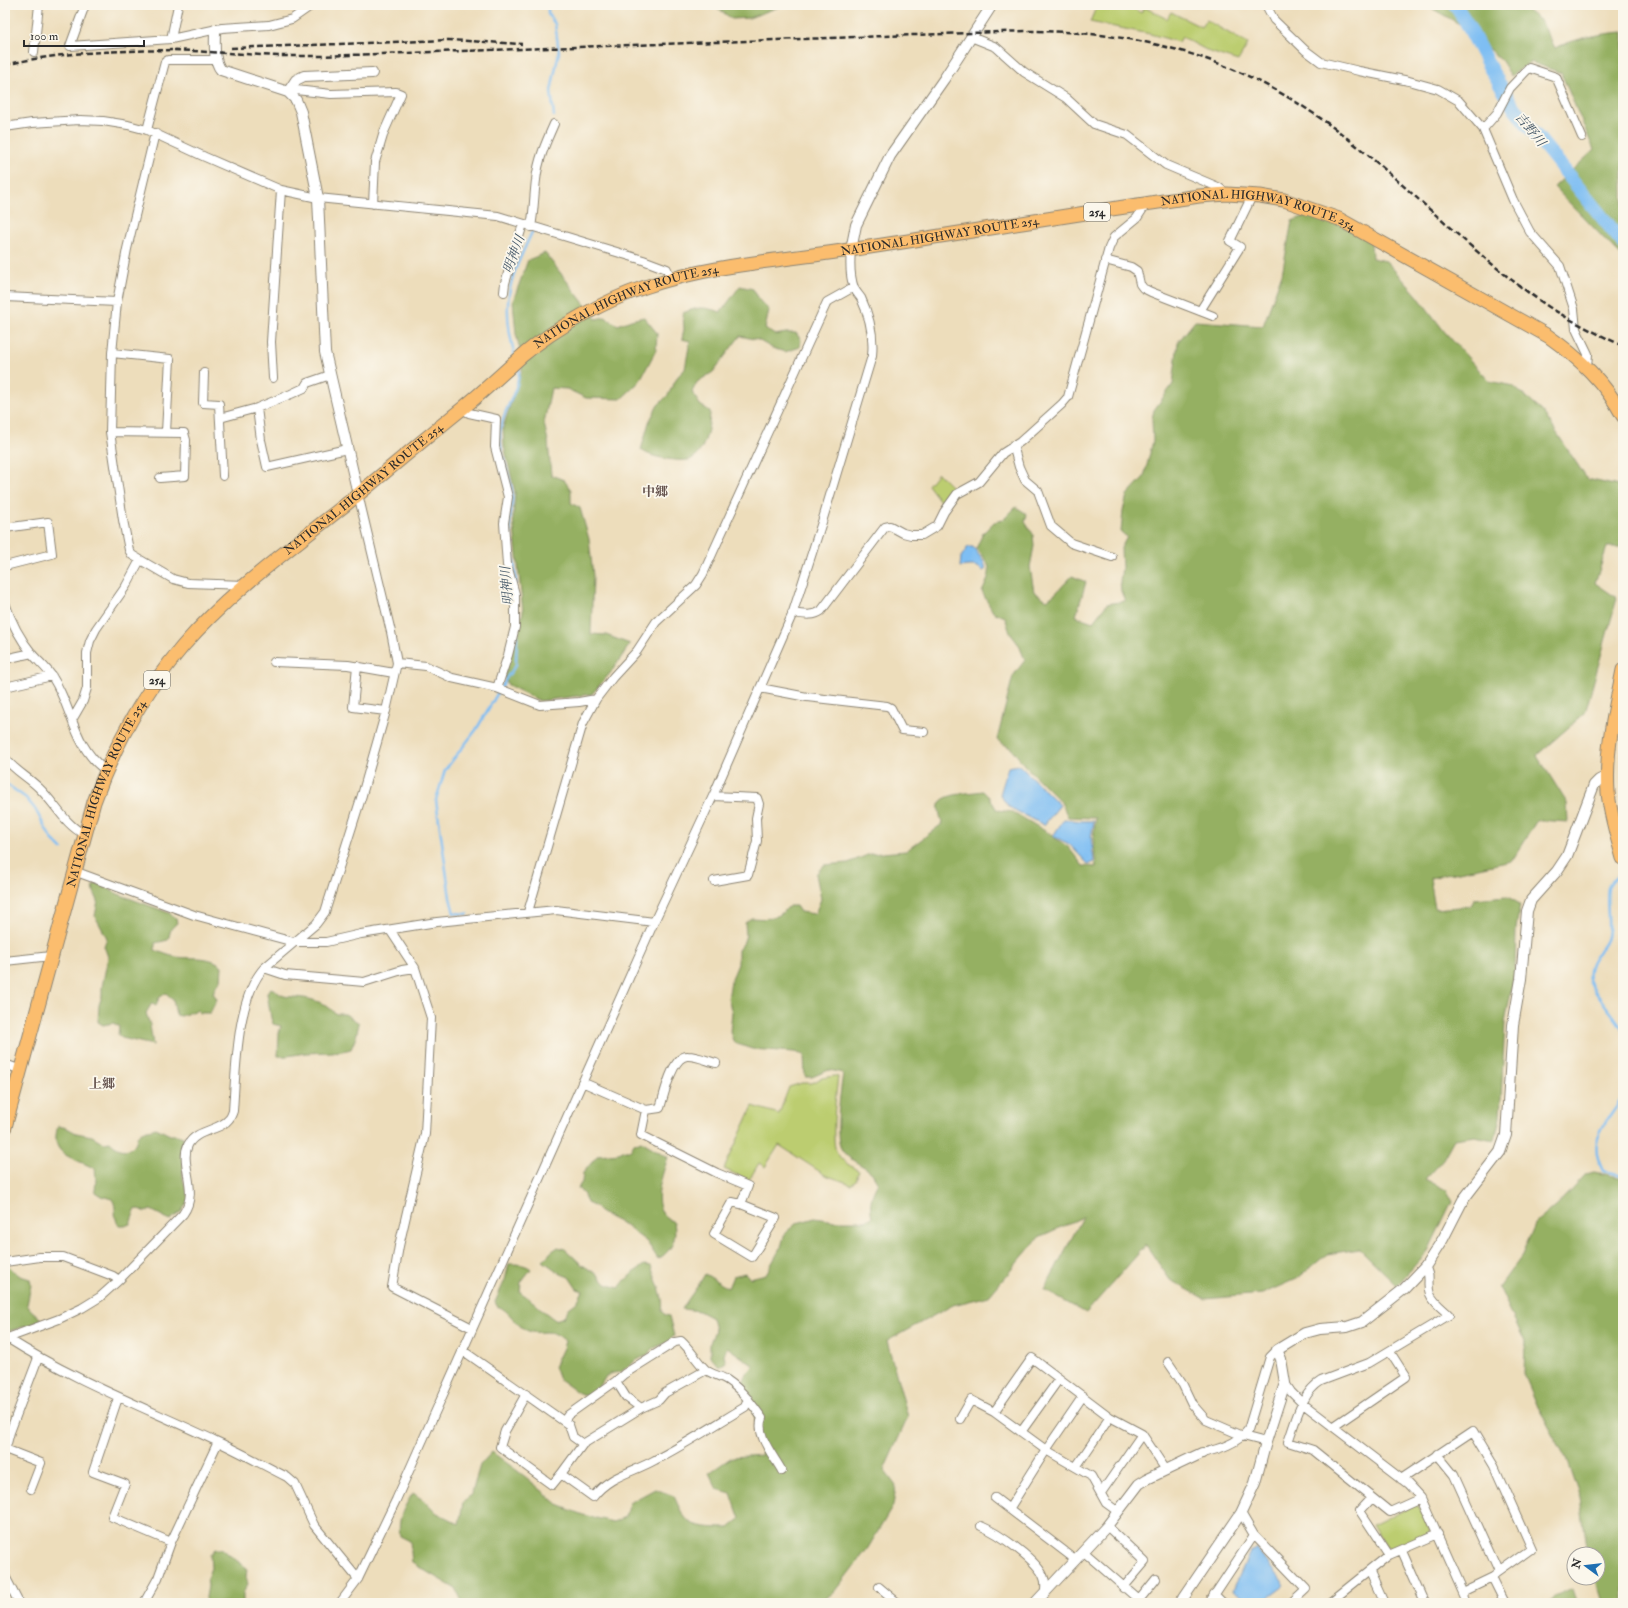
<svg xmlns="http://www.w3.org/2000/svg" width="1628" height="1608" viewBox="0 0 1628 1608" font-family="'IM FELL Double Pica','Noto Serif JP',serif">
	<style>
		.green { fill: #bccd70; stroke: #747c4e }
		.forest { fill: #95b062; stroke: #606e46 }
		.water { fill: #7ebef3; stroke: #54748f }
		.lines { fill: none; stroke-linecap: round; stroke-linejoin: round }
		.stream { stroke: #7ebef3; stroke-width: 2.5 }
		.river { stroke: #7ebef3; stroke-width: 14 }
		.minor-casing { stroke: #8c8473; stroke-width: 10 }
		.tertiary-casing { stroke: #8c8473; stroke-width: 12 }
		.trunk-casing { stroke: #8c8473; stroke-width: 15 }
		.minor { stroke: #fff; stroke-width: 8 }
		.tertiary { stroke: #fff; stroke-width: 10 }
		.trunk { stroke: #fbbd6e; stroke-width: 13 }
		.rail { stroke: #2b2b2b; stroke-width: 2.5; stroke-dasharray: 6 3; stroke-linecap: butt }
		.labels { text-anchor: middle; stroke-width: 3.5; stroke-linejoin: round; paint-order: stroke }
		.shield { fill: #fbf7ec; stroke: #696865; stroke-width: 1 }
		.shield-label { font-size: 11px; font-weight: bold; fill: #2b2b2b }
		.street-label { font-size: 12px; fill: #2b2b2b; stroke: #fbf7ec }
		.water-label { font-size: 13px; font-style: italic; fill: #445767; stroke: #fbf7ec }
		.neighbourhood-label { font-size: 13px; font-weight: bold; fill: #65534e; stroke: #fbf7ec }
	</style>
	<rect width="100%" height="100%" fill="#fbf7ec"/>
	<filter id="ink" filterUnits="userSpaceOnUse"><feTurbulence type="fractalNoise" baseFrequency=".025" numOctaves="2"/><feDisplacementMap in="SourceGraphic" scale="8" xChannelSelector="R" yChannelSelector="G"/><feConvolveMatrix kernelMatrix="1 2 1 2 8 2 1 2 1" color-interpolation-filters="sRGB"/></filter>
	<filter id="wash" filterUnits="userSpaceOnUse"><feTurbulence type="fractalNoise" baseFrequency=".012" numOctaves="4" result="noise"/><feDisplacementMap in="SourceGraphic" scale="16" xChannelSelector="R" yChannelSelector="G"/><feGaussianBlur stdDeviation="0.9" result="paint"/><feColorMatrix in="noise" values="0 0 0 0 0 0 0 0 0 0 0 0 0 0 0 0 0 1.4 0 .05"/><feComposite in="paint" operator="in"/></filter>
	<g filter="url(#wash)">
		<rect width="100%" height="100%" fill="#edddbb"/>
		<!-- green -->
		<path class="green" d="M1097,5H1128L1141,13L1144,7L1167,19L1171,12L1201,27L1206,20L1248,44L1238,61L1210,52L1182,37L1179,42L1150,34L1090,22Z
			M938,473L956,491L943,505L928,485Z
			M834,1076L838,1077C836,1091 831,1140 836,1151C841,1161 850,1166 859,1171L856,1180L851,1184L825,1175L779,1145L765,1167L759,1163L749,1180L724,1169L753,1106L779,1114L789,1087L802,1083H811L822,1078Z
			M1417,1503L1429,1530L1428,1534L1395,1549L1386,1547L1373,1525Z"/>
		<!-- forest -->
		<path class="forest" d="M713,5H784L749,18L732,19Z
			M1426,5H1520L1541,21L1555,48C1577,38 1599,34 1623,32V258L1554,187L1594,150L1561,73L1531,62L1511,76L1502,61L1463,26Z
			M1311,214L1340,225L1371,241L1372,258L1386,261L1416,294L1444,331L1489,381L1513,386L1543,412L1587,479L1623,487V547H1607L1595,583L1617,598L1585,713L1537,755L1567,803L1568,822L1537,820L1512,861L1430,878L1435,909L1471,906L1474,899L1506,896L1520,904L1516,929L1515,971L1505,1022L1500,1117L1495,1140L1475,1136L1454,1139L1443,1159L1425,1179L1446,1190L1452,1201L1428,1251L1397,1285L1360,1249L1327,1254L1298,1278L1262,1294L1205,1299L1170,1280L1146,1245L1086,1313L1044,1290L1083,1217L1039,1237L989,1296L953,1305L887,1341L908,1417L884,1470L896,1486L893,1506L868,1548L834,1592L820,1603H463L456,1589L412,1563L410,1541L400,1536C397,1519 404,1507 413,1493L426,1502L437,1513L459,1524L463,1503L472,1493L480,1465L492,1452L527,1478L560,1506L583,1515L613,1522L625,1517L629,1503L655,1489L674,1496C678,1505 683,1518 691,1523C700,1528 719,1528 729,1528L740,1519L731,1493L717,1489L709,1473L732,1457L762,1455L750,1393L741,1388L747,1373L754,1366L727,1347L724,1355L726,1362L719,1367L710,1356V1343L715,1330L712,1318L699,1311L682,1309C689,1297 698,1287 705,1274L728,1288L733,1276L745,1273L750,1278L766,1274L781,1247L785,1233L797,1223L815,1218L835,1221H866L872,1217C869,1204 871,1195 878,1183C876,1180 874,1176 872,1173C863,1164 849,1161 842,1150C833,1138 841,1089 843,1073L829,1070L812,1077H805L804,1055L794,1052L752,1049L734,1043L730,1032L732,1012L728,999L731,981L738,964V950L743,944L746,935L745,923L751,918C769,919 777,920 789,906H796L800,912L815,914L821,899L816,874L824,865L848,863L870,854L906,851L942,824C941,818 938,810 939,805C942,793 972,793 983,791L989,797L997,810L1013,812L1045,831L1068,847L1083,866L1096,867L1093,838L1096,818L1068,817L1061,802L1025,766L1012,749L997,740L1013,676L1025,660L1019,645L1010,633L1005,617L993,612L982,592C992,572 993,566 976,549L983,533L994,522L1003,520L1016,507L1027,514L1025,522L1033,534L1034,546L1030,567L1034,592L1047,600L1055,594L1072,576L1086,582L1076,616L1093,622L1107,604L1125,601L1121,591L1120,581L1122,568L1121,548L1127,537L1121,532L1123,511L1127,495L1144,477L1153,441L1152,419L1154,410L1173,384L1178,342L1195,321L1263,326L1282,274L1292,221Z
			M545,253L596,319L605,317L618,325L631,320L644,317L657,333L656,350L639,382L621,399L586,398L567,389L551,388L544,423L548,441L551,475L564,480L571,490V503L580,508L589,539L593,576L591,634L606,635L630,644L612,671L592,694L540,701L508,685L504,676L523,612L513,518L515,492L504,446L503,427L522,370L520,350L516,334L513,301L528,260Z
			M740,286L753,289L760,301L769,310L765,329L775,335L786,333H796L801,340L800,347L785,352L772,348L758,340L740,336L713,372L697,382L692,392L700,405L710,411C710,425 705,455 689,460C682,461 674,460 667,459C657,457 650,456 641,450L649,422L658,405L668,395L678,376L685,369L690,341L682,339L684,329L683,313C700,306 703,307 721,312Z
			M97,883L118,894L169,913L176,919L177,923L171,929L168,940L155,943V950C162,953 170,956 176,957C191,959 209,955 222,966L221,981L216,986L213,993L217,999L210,1013H200L197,1010L181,1016L176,1015L173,1000L166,993L159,998L156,1005L152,1003L146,1013L150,1025L153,1045L122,1038L118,1035L119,1026L113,1023L103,1025L98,1022L99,1005L102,996V987L108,957L104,946L107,938L95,916L98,901L94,892L93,886Z
			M271,988C277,990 279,995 284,996C287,997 290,996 293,997C310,998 324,1001 336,1014H345L359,1023L356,1037L351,1049C338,1053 320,1052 306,1053C297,1054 287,1057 278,1056L279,1033L281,1026L273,1024L271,1018L267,993Z
			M58,1126L67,1128L76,1133L92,1136L104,1143L110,1142C112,1144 115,1147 118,1148C128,1153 137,1146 137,1136C142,1130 149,1130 156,1128L170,1135H177L183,1137C190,1157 174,1176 191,1196L181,1212L170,1220L151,1210L145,1212L139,1209L135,1210L130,1224L125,1226H119C112,1215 118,1208 112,1199L101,1196L95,1192L96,1178L95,1169C75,1157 48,1157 58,1126Z
			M641,1141L668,1157C662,1177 647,1212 674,1222C677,1239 672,1251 658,1259L647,1242L623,1224L601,1213L596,1207L587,1203L584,1195L578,1188L582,1182L583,1173L598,1155L619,1153L625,1150H631L634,1144Z
			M1595,1172L1623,1178V1603H1603L1595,1578H1598V1554H1588L1580,1498L1566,1458L1538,1407L1524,1374L1525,1342L1499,1287L1522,1255L1535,1224L1557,1205L1586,1174Z
			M558,1247L565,1249L581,1264L598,1275L606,1284L619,1288C626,1278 635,1271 644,1265L651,1266C655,1279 665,1297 662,1310L665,1315L669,1316L674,1336L666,1343L654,1348L647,1355L635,1361L621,1372L613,1373L606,1376L597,1391L586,1396L577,1392L559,1379L554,1367L563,1348L565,1341C549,1325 541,1337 526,1330C514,1324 510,1310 497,1306L495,1302L505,1280L509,1264C517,1264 525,1264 531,1269L521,1282L520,1292C533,1300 542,1311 555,1320L564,1317L569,1308L577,1302L583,1291L577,1289L569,1277L561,1274L543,1261L551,1252Z
			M5,1266L10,1268L20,1276L30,1279L31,1285L27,1305L31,1310L41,1319L37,1323L6,1332L5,1335Z
			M215,1549H221L247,1568L246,1577L248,1584L243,1593V1603H205L208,1586L207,1578L211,1568L210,1555Z
			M1572,1588L1577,1603H1549L1554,1597Z"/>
		<!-- water -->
		<path class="water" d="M968,547H973L984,562L986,569L983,571C977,564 969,566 960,567L961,557Z
			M1019,765L1060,805L1044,825L1009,807L1000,795L1008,767Z
			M1064,819L1079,821H1094L1091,837L1094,862L1089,865L1069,844L1053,836Z
			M1257,1549L1285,1585L1261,1603H1251L1233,1590L1250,1552Z"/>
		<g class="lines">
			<!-- stream -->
			<path class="stream" d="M548,5V14L555,24L559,52L551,91L554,116
				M515,356C510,338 506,313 509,294C512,272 524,250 533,230
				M516,584C515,565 511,546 510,526C509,515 513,503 512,492C509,472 499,454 500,432C501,411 524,385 518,365
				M5,783L26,798L35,809L51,838L62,849
				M1623,865C1622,868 1621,871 1619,874C1615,879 1610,880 1608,888C1605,903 1612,929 1605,942C1598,954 1586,964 1589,980C1592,992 1616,1016 1623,1030
				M468,914L454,913L450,898L436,800L445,770L476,730L507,677L516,665L517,633
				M1623,1096C1608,1124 1585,1136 1603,1171L1623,1175"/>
			<!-- river -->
			<path class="river" d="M1455,5L1466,22L1490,68L1514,108L1623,243"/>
		</g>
	</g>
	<g filter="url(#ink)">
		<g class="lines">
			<!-- minor casing -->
			<g class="minor-casing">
				<path id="minor" d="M85,5L70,46L171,39L222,28L269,25L292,19L312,5
					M1266,5L1274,20L1305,50L1321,62L1359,71L1409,81L1438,89L1459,101L1483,129L1513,200L1530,232L1560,266L1574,309L1576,329L1588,354L1587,367
					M971,37L996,47L1024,72L1066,98L1094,124L1127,135L1166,165L1218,187L1227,194
					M171,39L178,5
					M34,52L39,5
					M288,92L296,90L331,94L396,92L401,94L384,132L375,162L373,204
					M5,127L32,123L80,120L103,121L128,125L147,130L205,157L281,190L318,198L498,216L643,260L667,269L671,279
					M1483,129L1497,113L1510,88L1529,68L1556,77L1582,137
					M147,130L165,62L168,60H216
					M155,133L127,249L117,302L112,353L110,432L123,520L129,550L132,555L173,579L188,583L245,585
					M531,227C534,211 534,196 536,180C538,160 546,142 554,124
					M1105,260L1131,267L1137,271L1140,284L1143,288L1151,292L1213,316
					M504,292L505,283L523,224
					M5,297L117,302
					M1200,311L1240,247L1230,241L1252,196
					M112,353L170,359L166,432
					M204,373L203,403L219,404L223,476
					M273,378L271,342L281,190
					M257,408L261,440L267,467L347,449
					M461,409L469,413L496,419L495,447L508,497L504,523L507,565L515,594V627L508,655L497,688
					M220,418L257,408L291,394L304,388L307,383L330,375
					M110,432L184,433L186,440L185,476L160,478
					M1013,445L1019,467L1025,480L1038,491L1051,526L1071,543L1112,557
					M5,528L48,522L52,554L5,566
					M5,603C11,622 20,639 33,655C39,662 48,669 53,678C73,709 73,746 105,770
					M792,613C802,614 813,617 821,611L885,527L890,526L903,533L911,535H922L937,526L944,512L957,494L979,482L1003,453L1020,442L1062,404L1068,397L1109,248L1114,237L1137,218L1146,204
					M5,659L32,653
					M274,662L348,665L394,673
					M397,663L426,666L452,678L497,688L540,705L579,702L596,699
					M357,666L353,707L386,711
					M5,687L52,676
					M760,688L807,697L887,706L891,708L902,730L924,732
					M72,720L83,701L87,688V653L90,641L96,629L126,586L140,560
					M5,758C15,771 28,777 39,788C55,803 65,825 84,834
					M713,796L757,798L759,804L756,818L757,841L748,875L714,881
					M74,871L194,915L294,942H326L361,934L437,922L556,910L654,922
					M528,912L583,723L596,699L613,677L637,651L656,622L696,585L703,574L827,302L854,287
					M390,930L415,968L431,1018L425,1134L399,1246L392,1287L472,1328
					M5,961L51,956
					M264,968L285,975L364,982L402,970L415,968
					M5,1064L21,1070
					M582,1082L646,1110L641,1135L717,1173L748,1186L741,1204L776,1218L752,1257L714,1234L732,1202L741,1204
					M646,1110L660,1108C664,1096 672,1055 688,1056C697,1056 708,1061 716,1063
					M5,1262L40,1257H63L113,1276L119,1280
					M7,1338C73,1380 146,1408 216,1441C240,1452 263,1465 287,1477L295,1484L314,1525L358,1579
					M5,1339L59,1319L82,1308L100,1297L119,1280L183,1214C200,1191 179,1164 188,1145C196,1129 220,1131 229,1119C231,1117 232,1114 233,1111C236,1071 236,999 264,968L316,924L325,912L362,795L386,711L397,663L391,632L358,494
					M462,1350L569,1425L573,1437L583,1444
					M1168,1362L1181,1381L1192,1404L1206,1420L1243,1436L1266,1442
					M706,1370L665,1393L659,1400L641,1408L583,1444L561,1474L593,1497C610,1475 632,1473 655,1460C686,1444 715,1425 745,1407L748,1399
					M616,1381L626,1397L641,1408
					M1285,1383L1291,1392L1302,1403L1408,1484L1421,1498L1468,1603
					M526,1394L505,1431L500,1447L552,1485L561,1474
					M118,1398L93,1472L125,1484L112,1517L171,1542
					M960,1419L971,1400L994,1412
					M564,1421L568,1415L616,1381L624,1374L675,1342L681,1341C690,1349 696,1360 705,1369C710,1374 721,1376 727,1380C742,1390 752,1404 762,1418C755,1435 774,1456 782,1471
					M1333,1427L1406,1377L1390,1352
					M1021,1432L1059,1379
					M5,1449L41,1463L31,1489
					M5,1451L10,1432L38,1358
					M1202,1453C1219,1449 1237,1444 1248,1430L1270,1357L1277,1350
					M1437,1454L1454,1475L1498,1572
					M1076,1467L1110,1417
					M1401,1479L1473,1431L1494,1466L1531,1549L1492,1577L1463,1591
					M1101,1493L1142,1434
					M995,1498L1076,1560
					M1372,1498L1360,1511L1389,1555
					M1421,1498L1390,1512L1313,1450L1288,1442C1296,1421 1301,1393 1321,1381L1369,1363L1449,1315C1443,1309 1433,1302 1430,1294C1426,1283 1432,1277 1425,1267
					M1009,1509L1046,1450L1083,1396
					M1117,1511L1106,1503L1091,1476L1046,1450L994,1412L1032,1358L1110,1417L1142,1434L1166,1470
					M1241,1513L1254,1535L1306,1589L1291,1603
					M981,1526C998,1533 1039,1561 1044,1578C1046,1582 1045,1587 1045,1591
					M1107,1526L1145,1562L1123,1588
					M1402,1551L1425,1603
					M1084,1552L1139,1600L1156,1579
					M1370,1572L1384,1603
					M5,1576L19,1603
					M1492,1577L1505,1603
					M879,1587L898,1603
					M1214,1594L1223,1603
					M144,1603L158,1578L171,1542L218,1442
					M340,1603L358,1579L396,1500L654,922L713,796L792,615L822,522L872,356C874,336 870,317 861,298C859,295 856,292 854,288C850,277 850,261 851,250
					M1209,1603L1254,1535
					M1329,1603L1389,1555L1438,1534"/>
			</g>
			<!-- tertiary casing -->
			<g class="tertiary-casing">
				<path id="tertiary" d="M215,30C215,43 213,60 221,70L288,92L296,100L301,112L318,198L325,352L358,494
					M288,92L296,80L304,76L372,73
					M851,250L856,225L890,156L944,79L992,5
					M1035,1603L1107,1526L1139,1484L1147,1479L1202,1453
					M1180,1603L1241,1513L1255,1483L1266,1442L1285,1383L1281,1359L1277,1350L1305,1333L1320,1329L1347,1327L1362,1322L1404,1289L1425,1267L1443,1239L1463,1200L1500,1152L1506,1135L1513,1025L1521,979L1527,911L1531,900L1557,871L1567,856L1594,785L1599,780L1607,776"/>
			</g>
			<!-- trunk casing -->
			<g class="trunk-casing">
				<g id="trunk">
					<path d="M1623,670C1615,711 1605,750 1608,792C1610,815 1617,836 1623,858"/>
					<path id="s1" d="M5,1127L94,802C114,746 144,692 183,646C234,587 300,542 360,493C394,465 428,436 463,408C484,391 503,373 523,355C555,328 606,300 645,287C713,264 786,260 856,249C970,232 1085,212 1199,196L1227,194L1260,196L1284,200L1339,219L1548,336C1579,358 1605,382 1623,416"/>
				</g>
			</g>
			<!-- minor -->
			<use href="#minor" class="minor"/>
			<!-- tertiary -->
			<use href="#tertiary" class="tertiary"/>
			<!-- trunk -->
			<use href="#trunk" class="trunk"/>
			<!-- rail -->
			<path class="rail" d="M231,48L449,40L522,44
				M174,50L279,56H322L1027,31C1145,31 1243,59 1338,131C1411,187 1473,256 1549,307C1573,322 1598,334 1623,346
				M5,65C62,51 121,51 179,50"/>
		</g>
	</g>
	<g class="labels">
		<!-- shield labels -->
		<g class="shield">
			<rect x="1084" y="203" width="26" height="18" rx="3"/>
			<rect x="144" y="671" width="26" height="18" rx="3"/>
		</g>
		<g class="shield-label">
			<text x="1097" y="216">254</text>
			<text x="157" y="684">254</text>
		</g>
		<!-- street labels -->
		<g class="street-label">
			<text dy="4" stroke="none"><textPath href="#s1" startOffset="1729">NATIONAL HIGHWAY ROUTE 254</textPath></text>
			<text dy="4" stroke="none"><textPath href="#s1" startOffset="1405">NATIONAL HIGHWAY ROUTE 254</textPath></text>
			<text dy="4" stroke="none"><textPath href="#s1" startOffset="1081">NATIONAL HIGHWAY ROUTE 254</textPath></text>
			<text dy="4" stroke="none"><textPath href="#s1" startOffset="757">NATIONAL HIGHWAY ROUTE 254</textPath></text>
			<text dy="4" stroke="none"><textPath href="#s1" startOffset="349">NATIONAL HIGHWAY ROUTE 254</textPath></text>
		</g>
		<!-- water labels -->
		<g class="water-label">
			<text transform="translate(1531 129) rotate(51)" y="5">吉野川</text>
			<text transform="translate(513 254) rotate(-70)" y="5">明神川</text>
			<text transform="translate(506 586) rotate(-95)" y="5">明神川</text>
		</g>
		<!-- neighbourhood labels -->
		<g class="neighbourhood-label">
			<text x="655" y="496">中郷</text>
			<text x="102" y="1088">上郷</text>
		</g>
	</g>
	<!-- margin -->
	<rect width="1628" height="1608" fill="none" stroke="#fbf7ec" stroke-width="20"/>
	<!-- north arrow -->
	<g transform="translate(1586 1566) rotate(285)"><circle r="19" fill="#fbf7ec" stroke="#a8a59f"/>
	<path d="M0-3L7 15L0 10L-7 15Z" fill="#1f6fb2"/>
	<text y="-6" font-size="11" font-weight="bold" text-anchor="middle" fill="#2b2b2b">N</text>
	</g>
	<!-- scale -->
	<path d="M24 40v6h120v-6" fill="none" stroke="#2b2b2b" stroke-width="2"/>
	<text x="30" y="40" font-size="12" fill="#2b2b2b" stroke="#fbf7ec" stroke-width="3" paint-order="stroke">100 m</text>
</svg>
